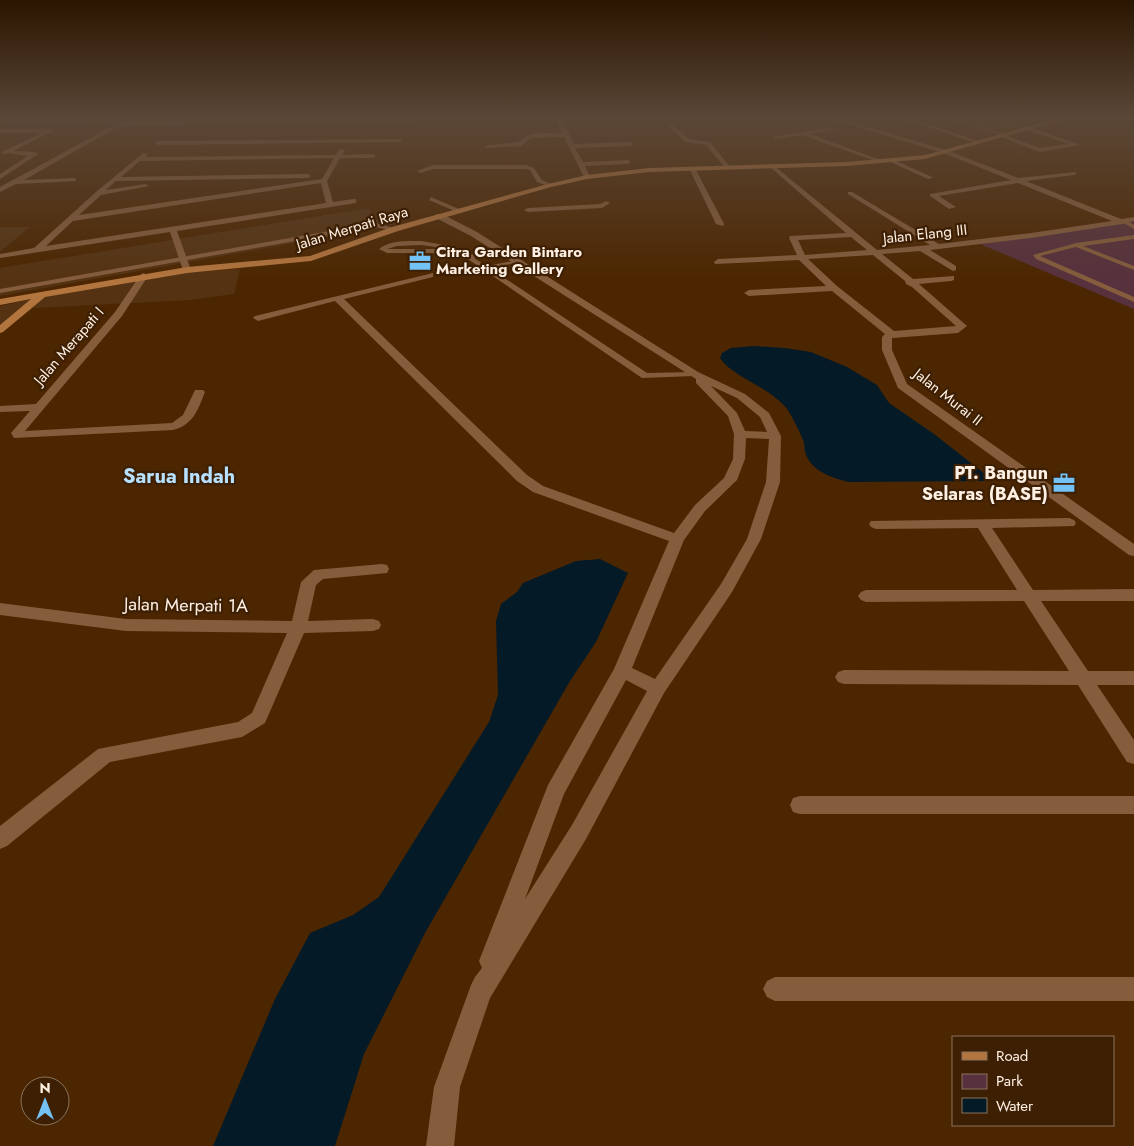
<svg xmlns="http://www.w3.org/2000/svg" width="1134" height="1146" viewBox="0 0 1134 1146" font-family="Jost,sans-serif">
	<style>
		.built { fill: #553312 }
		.green { fill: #57313d }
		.water { fill: #051a27 }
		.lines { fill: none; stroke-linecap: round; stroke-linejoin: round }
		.lane { fill: #855d3d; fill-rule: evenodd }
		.street { fill: #855d3d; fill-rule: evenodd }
		.secondary { fill: #b3753e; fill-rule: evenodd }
		.labels { text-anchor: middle; stroke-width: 4.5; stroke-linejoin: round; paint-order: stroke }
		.far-street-label { font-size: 15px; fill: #fff0e4; stroke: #3d1f03 }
		.far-poi-label { font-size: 15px; font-weight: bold; fill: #fff0e4; stroke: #3d1f03; text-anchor: start }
		.poi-label { font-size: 18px; font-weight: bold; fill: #fff0e4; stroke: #3d1f03; text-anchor: end }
		.street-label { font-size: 18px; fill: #fff0e4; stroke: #3d1f03 }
		.quarter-label { font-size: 20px; font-weight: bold; fill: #b7e1ff; stroke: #3d1f03 }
	</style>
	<rect width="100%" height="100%" fill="#4c2600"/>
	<!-- built -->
	<path class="built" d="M212,119H391L206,122Z
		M950,119H1041L993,131Z
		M369,208L374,219L403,222L372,229L0,296V268Z
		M0,227H30L0,252Z
		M240,269L234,294L189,300L33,308L0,333V306L46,296L182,273Z"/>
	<!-- green -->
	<path class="green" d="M5,119H200C175,127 144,123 118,123C104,123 93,119 80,123L6,124Z
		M1134,221V309L980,244Z"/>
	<!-- water -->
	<path class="water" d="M754,346L785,348L811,352L847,367L877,385L889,403L934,434L994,481L850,482C834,479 813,472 806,455C804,450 805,444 803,440C799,430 793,418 787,409C770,387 732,377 720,358L722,353L731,348Z
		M600,559L628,573L596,642L570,681L425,933L364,1054L335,1146H213L275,999L310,933L353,915L379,897L489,722L498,695L496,621L501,604L517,592L523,583L576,561Z"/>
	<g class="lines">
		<!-- lane -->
		<path class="lane" d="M958,119H966L960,121L1006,134L1004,135L953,121Z
			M981,119H986L987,120L985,121Z
			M376,120L413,123H189L191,122Z
			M997,122L1023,128L1024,129L1022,130L996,124Z
			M431,197L461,210L462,211L457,212L429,200Z
			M1122,220H1126L1134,225V229L1122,222Z
			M375,223L398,229L395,231L375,227L0,293V289Z
			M1134,235V239L1083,246L1134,266V270L1076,247L1040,256L1134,297V302L1036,259L1033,255L1076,243Z
			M421,241L456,247L470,255L501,249V251L474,258L486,266L518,260V262L491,269L647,373L694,372L698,374L694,376L642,378L459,253H387L379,249C390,240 407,241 421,241ZM421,245L451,249H387L397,246Z"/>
		<!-- street -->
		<path class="street" d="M198,119H207L183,125H138L118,127L24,180L74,178L76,179V181L16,184L0,192V187L114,125L138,121L183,122Z
			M555,119H561L574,144L630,142L633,144L630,146L575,148L583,162L628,160L631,162L628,164L585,166L590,177L587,179L584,177L564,137L531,138L521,146L487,148L484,146L519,142C528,130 548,134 562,133Z
			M832,119H841L949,151L1018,178L1076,172V174L1074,175L1026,181L1121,219L1134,217V221L1122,224L1031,238L930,250L956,266V270L953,271L920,251L882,254L913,279L954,276V280L951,281L919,284L967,326L958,333L892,338V350L907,384L1134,544V556L1129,555L898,388L882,350V337L885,334L832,291L749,296L744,293L749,290L826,286L799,260L715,264L714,262L718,259L797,255L789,238L790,236L846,233L770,167V165L772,164L877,250L930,245L848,194V192H852L939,244L1031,233L1112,221L1018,183L939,196L956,207L949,209L930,196V194L1011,180L946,154ZM851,237L867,250L805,255L798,240ZM873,255L905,281L906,284L912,287L956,326L894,331L837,286L808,259Z
			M904,119H913L981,142L976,143Z
			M667,123H671L689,139L710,142L730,167V169H726L706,145L685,142L667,125Z
			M1026,126L1078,144L1079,145L1040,152L996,135L1001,134L1040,148L1068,144L1024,129Z
			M832,127L834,130L810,134L883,161L878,162L802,135L776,139L773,137Z
			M0,129H50L53,131L13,151L35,152L38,154L0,179V174L28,156L8,153L4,155L2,152L42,133H0Z
			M402,139L400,142L158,145L155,143L158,141Z
			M340,149L345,150L342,155L373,154L376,156L373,158H340L327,181L333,202L353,199H356V203L177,231L191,270L190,272L183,270L170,232L0,258V254L34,248L96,192L143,153L148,154L145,157L336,155ZM334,158L322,179L79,215L101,195L149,186L146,184L106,190L116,181L308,178L311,176L308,174L121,177L140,161ZM321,183L326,203L46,246L73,221Z
			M890,158L932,177L933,178L928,179L888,161L887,160Z
			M433,165H526L534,168L542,180L553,185L550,187L537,182L530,170L525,169H433L420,173L417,171Z
			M692,166L695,168L724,224L723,226L716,224L689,168Z
			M606,201L610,203L602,208L528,212L524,210L528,208L600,204Z
			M436,214H442L477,232L698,372L745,394L769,413L781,436L780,482L761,539L732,592L664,693L586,839L490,998L460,1087L454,1146H426L434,1087L471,985L475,977L482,968L479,961L548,785L614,669L669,541L533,492L517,481L335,301L258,321L253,318L255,316L433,273V277L344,299L527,475L543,486L674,533L695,505L724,478L733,459L734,434L728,416L696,383V379L471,236L436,218ZM711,386L737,398L760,417L767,432L745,431L737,413ZM746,438L769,439L766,482L747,539L721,584L655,679L632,668L684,540L705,511L737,480L745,459ZM626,680L647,691L572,825L525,899L564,794Z
			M144,273L148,276L122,316L25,431L172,423L183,415L195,390H203L205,392C198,410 193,425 173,430L14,438L11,433L30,411L0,412V406L36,404L115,312L141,274Z
			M1069,518L1074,520L1076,523L1074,526L992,528L1033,590L1134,589V601H1041L1088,671H1134V685H1097L1134,740V764L1127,762L1078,685L844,684L838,682L835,677L838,672L844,670L1069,671L1024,601L866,602L861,600L858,596L861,592L866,590H1017L978,528L876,529L871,527L869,524L871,521Z
			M382,564L387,565L389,569L387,573L323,579L316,585L308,621L373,619L379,621L381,625L379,629L373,631L304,633L265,723L242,737L110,762L7,846L0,849V826L98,749L238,722L252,713L287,633L126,631L0,615V603L126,619L292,621L301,582L314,570Z
			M800,796H1134V814H800L793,812L790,805L793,798Z
			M775,977H1134V1001H775L767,997L763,989L767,981Z"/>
		<!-- secondary -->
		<path class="secondary" d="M1056,119H1066L925,159L847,166L649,172L587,179L551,187L398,231L311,261L187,273L45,297L3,332L0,333V325L31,299L0,305V299L187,267L310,256L392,227L548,184L587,175L649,168L847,162L925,155Z"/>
	</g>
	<!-- sky -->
	<linearGradient id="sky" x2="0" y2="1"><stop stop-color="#2a1500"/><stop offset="0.42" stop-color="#5b4737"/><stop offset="1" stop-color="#5b4737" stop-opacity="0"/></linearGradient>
	<rect width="1134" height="280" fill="url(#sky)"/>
	<!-- icons -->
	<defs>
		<g id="office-bare" transform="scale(1.725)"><path d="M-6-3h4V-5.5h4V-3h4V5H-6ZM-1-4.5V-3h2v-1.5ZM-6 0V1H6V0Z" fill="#73c1f5" stroke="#3d1f03" stroke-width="2.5" paint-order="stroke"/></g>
	</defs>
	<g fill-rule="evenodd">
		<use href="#office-bare" x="420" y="261"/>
		<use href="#office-bare" x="1064" y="483"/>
	</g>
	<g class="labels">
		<!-- far-street labels -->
		<g class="far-street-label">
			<text transform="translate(352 228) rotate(-17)" y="5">Jalan Merpati Raya</text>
			<text transform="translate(925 234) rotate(-6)" y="5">Jalan Elang III</text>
			<text transform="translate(69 346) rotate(-49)" y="5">Jalan Merapati I</text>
			<text transform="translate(948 397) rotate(38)" y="5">Jalan Murai II</text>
		</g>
		<!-- far-poi labels -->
		<g class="far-poi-label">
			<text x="436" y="257">Citra Garden Bintaro<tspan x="436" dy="17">Marketing Gallery</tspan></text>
		</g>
		<!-- poi labels -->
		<g class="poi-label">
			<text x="1048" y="479">PT. Bangun<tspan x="1048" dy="21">Selaras (BASE)</tspan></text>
		</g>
		<!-- street labels -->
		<g class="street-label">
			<text transform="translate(186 605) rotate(1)" y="6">Jalan Merpati 1A</text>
		</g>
		<!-- quarter labels -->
		<g class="quarter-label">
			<text x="179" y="483">Sarua Indah</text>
		</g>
	</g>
	<!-- legend -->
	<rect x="952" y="1036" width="162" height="90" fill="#3d1f03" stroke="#8b735d"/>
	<rect x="962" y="1052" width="25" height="8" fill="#b3753e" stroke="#8b735d"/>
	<text x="996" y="1061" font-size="15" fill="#fff0e4">Road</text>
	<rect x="962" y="1074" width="25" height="15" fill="#57313d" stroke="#8b735d"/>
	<text x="996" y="1086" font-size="15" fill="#fff0e4">Park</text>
	<rect x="962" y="1098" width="25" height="15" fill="#051a27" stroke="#8b735d"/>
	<text x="996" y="1111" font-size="15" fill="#fff0e4">Water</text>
	<!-- north arrow -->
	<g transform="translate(45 1101)"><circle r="24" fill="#3d1f03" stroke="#8b735d"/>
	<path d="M0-4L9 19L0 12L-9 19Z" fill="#73c1f5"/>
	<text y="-8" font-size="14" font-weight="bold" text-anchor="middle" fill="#fff0e4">N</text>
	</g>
</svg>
